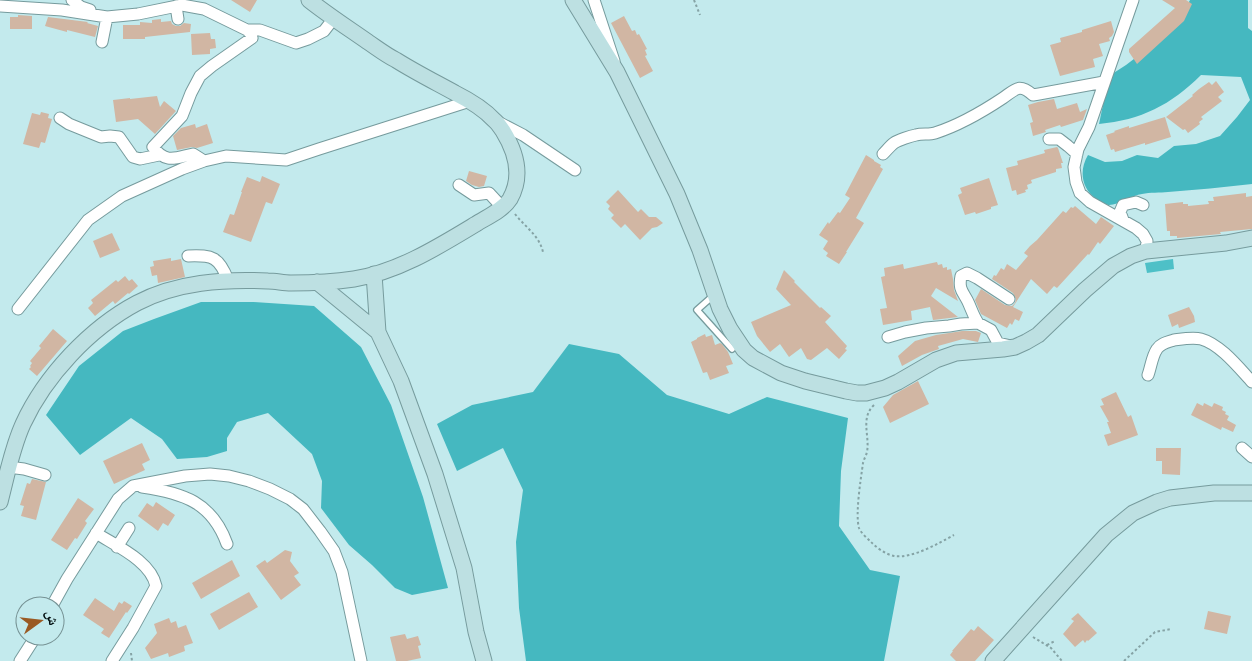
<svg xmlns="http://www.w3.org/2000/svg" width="1252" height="661" viewBox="0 0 1252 661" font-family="Karla,'Noto Naskh Arabic',sans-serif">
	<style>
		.forest { fill: #45b8c0 }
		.water { fill: #4ec0c7 }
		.building { fill: #d1b6a3 }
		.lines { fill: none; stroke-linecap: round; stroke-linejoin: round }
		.lane-casing { stroke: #769b9d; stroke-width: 8 }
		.street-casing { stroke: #769b9d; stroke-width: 13 }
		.secondary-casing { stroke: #769b9d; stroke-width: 17 }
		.path { stroke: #85a3a5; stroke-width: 2; stroke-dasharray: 2.5 2.5; stroke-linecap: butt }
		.lane { stroke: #fff; stroke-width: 5.5 }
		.street { stroke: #fff; stroke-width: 11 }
		.secondary { stroke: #bde0e2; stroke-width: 15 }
	</style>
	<rect width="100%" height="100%" fill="#c3eaed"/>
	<!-- forest -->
	<path class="forest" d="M1190,0H1248V28L1252,31V184C1224,187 1196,190 1168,192C1160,193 1150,192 1142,194C1132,195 1119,205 1109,205C1105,205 1099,202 1096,199C1081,188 1079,170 1088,155L1105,162L1122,161L1137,155L1158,158L1174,146L1196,144L1220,136L1237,117L1250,100L1241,77L1201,75C1171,105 1141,120 1099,124L1109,76L1126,65L1176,27Z
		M201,302H254L314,306L361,347L391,405L423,497L448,588L412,595L395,588L372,565L349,545L321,508L322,481L312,454L268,413L237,422L227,438V451L207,457L177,459L162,439L131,418L80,455L46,415L79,366L123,331L154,319Z
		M569,344L619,354L667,395L729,414L767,397L848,418L841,471L839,526L870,570L900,576L884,661H526L519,608L516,542L523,490L503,448L457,471L437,424L472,405L533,392Z"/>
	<!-- water -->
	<path class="water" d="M1173,259L1174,269L1147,273L1145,263Z"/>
	<!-- building -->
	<path class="building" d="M231,0H257L250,12Z
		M1162,0H1186L1192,4L1184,21L1137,64L1129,52V49L1175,8Z
		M18,15L32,16V29H10V17H18Z
		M624,16L632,31L635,30L637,35L639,34L647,49L645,50L647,55L645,56L653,71L640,78L611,23Z
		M48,17L88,22L87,23L98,26L95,37L67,30V32L45,26Z
		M161,19V22L171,21L172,24L176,26H180L184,23L191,24L190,32L145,37V39H123V25H140V22L152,23V20Z
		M1111,21L1114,32L1112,36L1109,38L1110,41L1099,44L1103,56L1093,59L1095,67L1060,76L1050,45L1061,42L1060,38L1082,32V30Z
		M210,33L211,39H215L216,48L210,49V54L192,55L191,34Z
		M1216,81L1224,92L1218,97L1222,101L1201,117L1203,119L1199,122L1200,124L1188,133L1185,129L1183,130L1166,117L1193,96L1192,95L1199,89L1209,82L1212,85Z
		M157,96L160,107L164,101L176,111L155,134L138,119L116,122L113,100L130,98V99Z
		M1054,99L1057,109L1077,103L1080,112L1087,109L1083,120L1061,127L1060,125L1045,130L1046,132L1033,136L1030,123L1033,122L1028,105L1038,102Z
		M41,112L49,114L48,118L52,119L45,143L41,142L39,148L23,144L32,113L40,115Z
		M1165,117L1171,137L1145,145V143L1115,152L1114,149L1111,150L1106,135L1115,132L1114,131L1129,126V128Z
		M195,124L196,128L207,124L213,143L197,148L192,147L177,150L173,136L181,128Z
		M1057,147L1058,148L1063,163H1061L1062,168L1056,169V172L1031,180L1032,183L1027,185L1028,189L1025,190L1026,192L1017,195L1016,190L1012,191L1006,168L1018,165L1017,161L1045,153L1044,150Z
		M866,155L874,160V161L881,165L880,167L883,169L856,218L864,223L846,252H847L839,264L826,256L828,253L823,249L828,241L819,235L828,222L829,224L838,212L840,213L850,198L845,195Z
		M469,171L487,176L484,186L479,187L472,185L466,181Z
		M262,176L280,184L272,204L266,202L251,242L223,232L230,214L234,215L242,192H241L247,177L260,182Z
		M989,178L998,205L991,207V209L976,214L975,212L965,215L958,195L962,193L960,188Z
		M618,190L638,212L641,209L649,217H656L663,223L657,227L652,228L640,240L625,224L621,228L611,218L614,215L608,209L610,206L606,202Z
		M1246,193V197L1252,196V229L1220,232L1221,234L1177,238V236H1170V231H1167L1165,204L1183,202V204H1188V206L1209,204L1208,201H1214L1213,197Z
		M1075,206L1096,224L1101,217L1114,226L1100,244L1098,242L1089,255L1088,254L1057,288L1054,286L1047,294L1031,279L1013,307L1023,312L1019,321L1015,319L1012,325L1010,323L1007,328L981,314L975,300L981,289L1005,305L1012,306L1015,303L1016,299L1013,293L992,279L994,275L996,276L1001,268L1004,270L1007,264L1016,270L1028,256L1024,253L1030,246L1037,240L1063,211L1066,213L1071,207L1073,208Z
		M112,233L120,250L100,258L93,241Z
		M171,258V261L181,259L185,277L158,283L157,275L152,276L150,267L154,266L153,261Z
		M937,262L938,265L942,264L943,268L947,267V270L951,269L953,279L954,290L958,301L936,288L931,296L958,317L933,320L930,307L911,311L912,320L883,325L880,309L887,308L881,277L885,276L884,268L903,264L904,269Z
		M784,270L795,281L794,282L820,308L821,307L831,316L825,322L847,346L845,349L847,350L839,359L827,348L811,360L807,359L801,348L789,357L780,344L770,352L757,336L751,322L791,305L776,289Z
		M125,276L129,281L132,279L138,286L129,294L128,293L115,304L113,301L95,316L88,308L93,303L91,300L116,280L118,282Z
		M1189,307L1194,316L1195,322L1179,328L1178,324L1172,327L1168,315Z
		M53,329L67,341L37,376L29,369L31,367L30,366L32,363L30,361L41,348L39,346Z
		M962,331H976L981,333L978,342L963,339L938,346L939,349L922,355L902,366L898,356L915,341L936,335Z
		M705,334L706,337L712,335L715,345L720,343L722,344L728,352L733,364L726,366L729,373L710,380L707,372L703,373L691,342L697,339V338Z
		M918,381L929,404L890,423L883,407L893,395Z
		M1116,392L1128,417L1131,415L1138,435L1108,446L1104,435L1111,433L1107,422H1109L1100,406L1104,405L1101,399Z
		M1197,403L1203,406L1204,403L1212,407L1214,403L1223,407L1222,410L1226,412L1225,414L1229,416L1227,420L1236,425L1233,432L1222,427L1221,430L1191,415Z
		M142,443L150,460L142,464L145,470L114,484L103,461Z
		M1156,448H1181L1180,475L1162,474V461H1156Z
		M32,479L46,482L36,520L21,516L24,506L20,505L27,483L30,484Z
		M78,498L94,509L85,521L87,523L77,539L75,538L67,550L51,540Z
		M156,502L175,515L168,526L163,523L158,531L138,516L147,503L153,507Z
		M285,550L292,552L290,561L299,573L294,576L301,585L281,600L256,566L265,560L267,563Z
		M232,560L240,576L201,599L192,583Z
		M249,592L258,607L219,630L210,614Z
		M95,598L114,611L119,602L122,604L124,601L132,606L127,613L126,612L109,638L101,633L104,629L83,615Z
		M1208,611L1231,616L1227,634L1204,629Z
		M1078,613L1097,633L1088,641L1087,640L1085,643L1083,640L1075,647L1063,634L1074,621L1071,619Z
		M169,618L171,623L176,621L178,628L186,625L193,643L184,646L185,651L169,657L168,653L151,659L145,648L157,633L154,624Z
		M978,626L994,640L975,661H956L950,655L953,651H952L971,629L974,631Z
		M405,634L407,639L418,636L421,645L418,646L421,658L407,661H396L390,637Z"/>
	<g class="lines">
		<!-- lane casing -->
		<g class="lane-casing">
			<path id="lane" d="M714,295L697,310L732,349"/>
		</g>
		<!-- street casing -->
		<g class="street-casing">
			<path id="street" d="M72,0L81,7L90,10
				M594,0L614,61
				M1133,0L1089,127L1078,149L1074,167L1076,182L1080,193L1090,202L1136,228L1143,234L1147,241L1146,251
				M0,6L62,10L107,17L138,14L182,5L204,9L247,30L250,33L252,38L212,66L200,76L191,93L182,116L153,147C166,164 175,158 193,154L204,161
				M176,6L178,19
				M247,30H260L296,43L308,39L324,31L334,18
				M102,42L107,17
				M60,118L69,124L101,137L110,136L119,137L133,157L140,159L159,155
				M498,122L523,135L575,170
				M1049,139H1059L1068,146L1077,154
				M883,154C887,150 890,146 894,143C898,140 911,136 916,135C922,133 929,135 935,133C960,125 982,112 1003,98C1016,89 1019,83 1033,95L1039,94L1104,82
				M459,185L474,195L489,193L502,207
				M1123,220L1120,212L1123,205L1136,202L1143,205
				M188,256C213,255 219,257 228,280
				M18,309L88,220L122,196L182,169L204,161L226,156L286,160L319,149L470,101
				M978,323C974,317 972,311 969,304C964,292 958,291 961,276L967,273L977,278L1009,299
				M888,337L905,332L926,328L949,326L961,324L978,323L991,330L998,343L1011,346
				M1148,375C1151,367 1152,356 1157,349C1161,343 1168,342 1174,340C1182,339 1193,337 1201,339C1220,344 1239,368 1252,382
				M1242,448L1252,457
				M8,467L24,469L45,475
				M142,487C183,493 212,502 227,544
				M96,533C116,546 151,561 156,586L133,628L112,661
				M117,547L129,528
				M52,606L67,579L118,499L133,486L185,476L210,474L229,476L249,481L270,489L290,499L303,509L320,531L334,551L342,572L361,661
				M20,661L36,636"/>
		</g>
		<!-- secondary casing -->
		<g class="secondary-casing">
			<path id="secondary" d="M573,0L617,72L677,194L700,250L720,309L730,329L744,350L753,358L781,373L805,381L846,391L857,393H866L885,388L898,382L936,360L956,353L1003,349L1015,347L1026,342L1038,335L1085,290L1113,266L1131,256L1146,251L1226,243L1252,238
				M374,274L378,332L401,381L435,474L464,568L476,632L484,661
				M317,282L378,332
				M0,502C7,475 12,448 23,424C45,376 90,328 137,303C177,282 223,279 268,281C276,281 283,283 291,283C312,283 334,282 354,279C398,272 438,247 476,224C487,217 503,210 510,199C523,176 516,152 503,131C500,127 498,123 494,120C483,108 469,100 455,93C435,82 415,72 396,60C386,55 377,48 368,42C348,28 328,15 309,0
				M993,661L1106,535L1133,513L1157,502L1170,498L1214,493H1252"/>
		</g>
		<!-- path -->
		<path class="path" d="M694,0L700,15
			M515,214C525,227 539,235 543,252
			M874,405C860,418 870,436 867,452C866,456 864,459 863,463C861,478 855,514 859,528C861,533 867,538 871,542C877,548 885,554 894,556C912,559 939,543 954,535
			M1033,637L1051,648L1062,661
			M1047,645L1055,641
			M131,653L132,661
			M1124,661L1155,632L1171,629"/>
		<!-- lane -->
		<use href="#lane" class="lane"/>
		<!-- street -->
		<use href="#street" class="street"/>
		<!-- secondary -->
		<use href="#secondary" class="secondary"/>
	</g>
	<!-- north arrow -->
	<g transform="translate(40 621) rotate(75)"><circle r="24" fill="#c3eaed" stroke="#769294"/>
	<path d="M0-4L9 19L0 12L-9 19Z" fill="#9a5a24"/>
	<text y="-8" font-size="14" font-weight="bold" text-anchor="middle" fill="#020e0f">ش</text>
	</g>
</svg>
